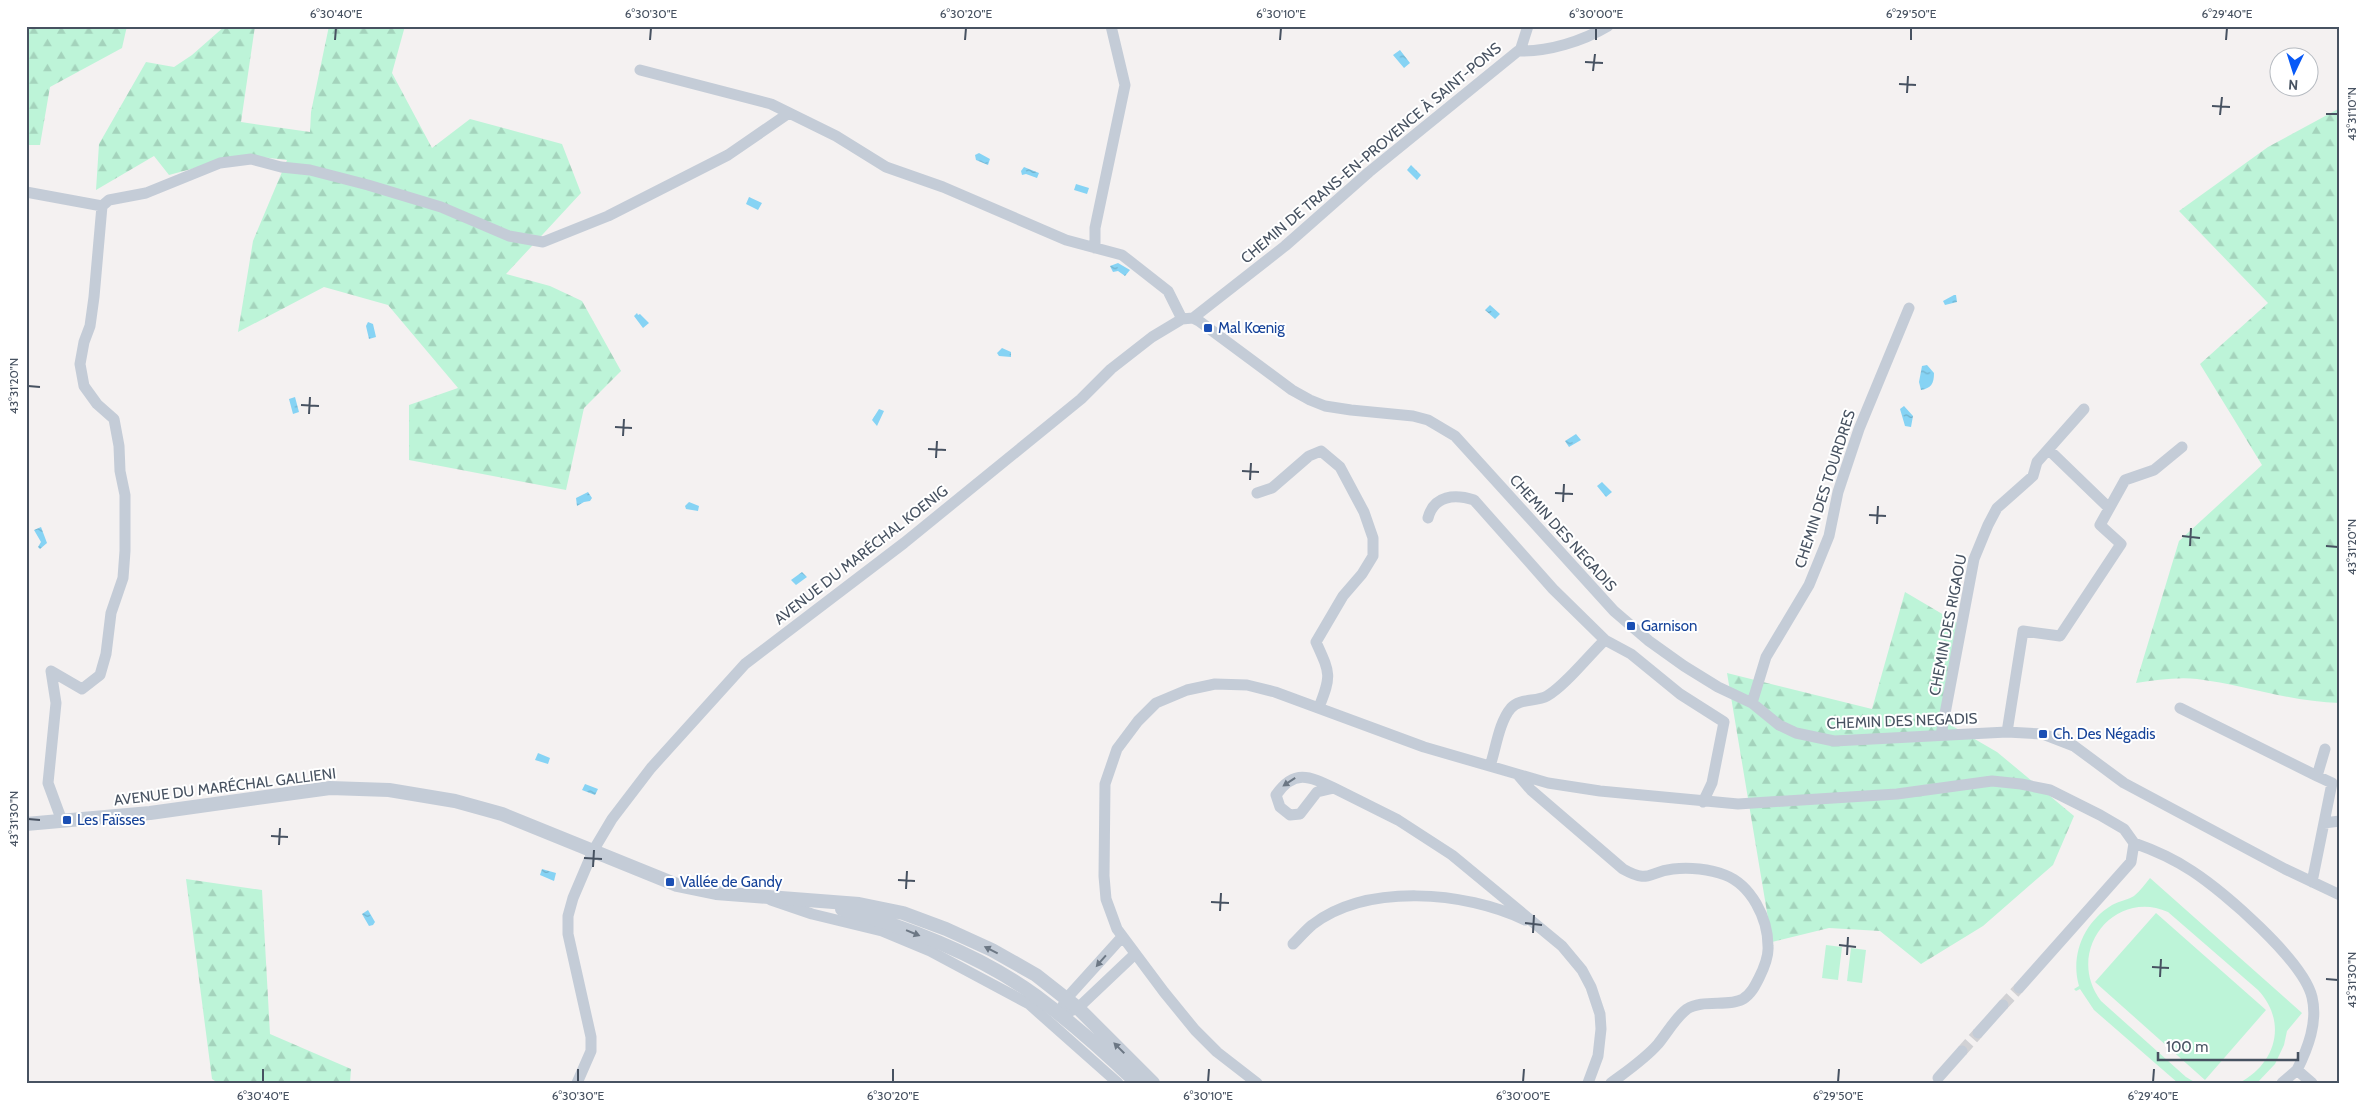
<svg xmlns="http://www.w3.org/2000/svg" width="2366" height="1109" viewBox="0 0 2366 1109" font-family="Cabin,sans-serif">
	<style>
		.forest { fill: url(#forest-firs) }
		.garden { fill: #bdf4d8 }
		.water { fill: url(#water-ripples) }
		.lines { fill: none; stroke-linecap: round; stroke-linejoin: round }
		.minor-tunnel { stroke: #d1d1d4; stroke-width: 11; stroke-dasharray: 11 5.5; stroke-linecap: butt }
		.minor { stroke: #c4ccd7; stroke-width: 11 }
		.tertiary { stroke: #c4ccd7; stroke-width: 14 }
		.oneway { fill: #6c7784 }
		.ticks { fill: none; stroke: #475261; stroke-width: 2 }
		.transit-dot { fill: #1a4fb4; stroke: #fff; stroke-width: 2 }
		.labels { text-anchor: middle; stroke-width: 4; stroke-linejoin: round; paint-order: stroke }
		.street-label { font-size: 15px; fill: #475261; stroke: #fff }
		.transit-label { font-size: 15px; fill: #164399; stroke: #fff; text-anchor: start }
		.neatline { fill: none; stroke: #475261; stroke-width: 2 }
		.ticks-label { font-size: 12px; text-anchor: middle; fill: #475261 }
	</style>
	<defs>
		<pattern id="forest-firs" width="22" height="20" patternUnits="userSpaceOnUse" patternTransform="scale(1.25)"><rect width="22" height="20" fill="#bdf4d8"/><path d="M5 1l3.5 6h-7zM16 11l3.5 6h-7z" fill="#a4d3bc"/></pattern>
		<pattern id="water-ripples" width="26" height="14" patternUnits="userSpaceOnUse" patternTransform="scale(1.25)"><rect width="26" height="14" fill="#86d3f4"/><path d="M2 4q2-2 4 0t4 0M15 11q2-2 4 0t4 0" fill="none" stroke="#6faec9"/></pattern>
	</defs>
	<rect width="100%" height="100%" fill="#f4f1f1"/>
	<!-- forest -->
	<path class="forest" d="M26,26H127L122,48L50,87L40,145H26Z
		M225,26H255L241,122L310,132L311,112L329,26H405L392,73L432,148L470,119L562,144L581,193L506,274L550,286L582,301L621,371L584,408L566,490L409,460V405L458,388L388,305L324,287L238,332L253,241L287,160L243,155L169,175L154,156L96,190L99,144L146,62L174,67L192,55Z
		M2340,108V703C2291,702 2245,685 2197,679C2177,677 2156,680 2136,683L2179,541L2262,465L2200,364L2268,303L2179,211L2268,147Z
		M1905,592L1966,628L1947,723L1997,752L2074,816L2053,865L1983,926L1921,964L1880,931L1829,928L1772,942L1727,673L1872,709Z
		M186,879L262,890L270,1034L351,1069L350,1083H218L212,1079Z"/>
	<!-- garden -->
	<path class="garden" d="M2150,878L2302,1013L2287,1031L2284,1045L2275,1064L2257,1083H2239C2276,1064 2288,1022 2258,990L2168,912C2114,888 2064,952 2101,1001L2186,1077L2196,1083H2178L2094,1010L2080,989L2076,991L2074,989L2079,986C2070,955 2084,922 2112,905C2119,901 2128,900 2134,896C2140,891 2145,884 2150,878Z
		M2156,913L2266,1010L2205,1080L2095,982Z
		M1826,945L1842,947L1838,980L1822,978Z
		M1851,948L1866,950L1862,983L1847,981Z"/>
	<!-- water -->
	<path class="water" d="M1400,50L1410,63L1404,68L1393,55Z
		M979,153L990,159L988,165L976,160L975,155Z
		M1411,165L1421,175L1417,180L1407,170Z
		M1024,167L1039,173L1037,178L1026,174L1022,175L1021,171Z
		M1076,184L1089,188L1087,194L1074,190Z
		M749,197L762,203L758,210L746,204Z
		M1118,263L1130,270L1125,276L1118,271L1113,272L1110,266Z
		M1954,295H1956L1957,302L1945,305L1943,301Z
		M1490,305L1500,314L1495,319L1485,310Z
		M637,313L638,315L640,314L649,323L643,328L634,316Z
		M368,322L373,324L376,337L369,339L366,326Z
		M1002,348L1011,352V357L999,356L997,353Z
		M1927,365L1934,373C1934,384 1931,388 1921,390L1919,382L1922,366Z
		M295,397L299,412L293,414L289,399Z
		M1904,406L1913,416L1911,427L1905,426L1900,409Z
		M879,409L884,411L877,426L872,420Z
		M1576,434L1581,440L1569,447L1565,441Z
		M1602,482L1612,492L1606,497L1597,486Z
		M588,492L592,498L590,501L584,502L577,506L576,498Z
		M689,502L699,506L698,511L686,509L685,506Z
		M41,527L47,543L40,549L38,547L41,542L34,530Z
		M802,572L807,577L796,585L791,580Z
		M538,753L550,758L548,764L535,760Z
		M585,784L598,789L595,795L582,790Z
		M542,869L556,873L554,881L540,875Z
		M368,910L375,922L373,925L369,926L362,914Z"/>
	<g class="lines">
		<!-- minor-tunnel -->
		<path class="minor-tunnel" d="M2003,1005L2019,988
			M1962,1051L1978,1033"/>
		<!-- minor -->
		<path class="minor" d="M1520,51L1528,26
			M640,70L771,104L836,136L886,167L943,187L1066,240L1122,255L1168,291L1182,319
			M26,192L102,206
			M1095,248V228L1125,85L1111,26
			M1193,318L1285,246L1369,172L1518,51C1548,52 1583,41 1608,26
			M2049,450L2109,508
			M1257,493L1272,488L1309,456L1321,451L1340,467L1364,512L1373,538V556L1362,574L1343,596L1316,642C1330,673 1332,675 1319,707
			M1428,518C1434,495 1455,494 1474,500L1553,589L1605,640C1589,655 1565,686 1547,696C1536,702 1520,698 1511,708C1499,722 1496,748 1490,766
			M1605,640L1631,654L1680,694L1724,722L1712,783L1703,802
			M1752,703L1766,657L1809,585L1829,536L1838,492L1859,429L1909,308
			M2180,708L2317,776
			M2007,732L2023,631L2060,636L2121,544L2100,525L2125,480L2154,470L2182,447
			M1941,735L1974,559L1988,525L1997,508L2033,476L2037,462L2084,409
			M1518,775L1531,790L1623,869C1650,884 1647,872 1673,869C1689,867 1710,869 1725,875C1751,885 1768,918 1768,946C1769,957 1764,968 1759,978C1755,986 1751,994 1743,999C1729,1007 1702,999 1687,1009C1676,1017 1667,1033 1658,1044C1645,1059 1627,1071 1611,1083
			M1334,788L1317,792L1300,814L1290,815L1280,807L1276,795C1294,769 1309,776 1334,788L1398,820L1452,855L1562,946L1582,970L1591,987L1600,1014L1601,1029L1598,1056L1588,1083
			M62,821L48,783L56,703L51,671L82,689L100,675L106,654L111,613L123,578L125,551V495L120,471L119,446L114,419L97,404L84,386L80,364L84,342L90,326L94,297L102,206L109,200L146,193L220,163L251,159L281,167L310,170L368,185L441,207L509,236L543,242L608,216L728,155L789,113
			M2324,823L2340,821
			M2134,843C2154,850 2174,859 2192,871C2224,892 2303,960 2312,997C2318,1022 2308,1048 2297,1070L2312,1083
			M2312,882L2332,783L2317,776L2325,749
			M771,900L812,914L882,931L930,951L973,974L1029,1004L1118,1083
			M1293,944C1299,938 1305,931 1312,925C1367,883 1465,891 1525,920
			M1070,1011L1078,1008L1135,954
			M1059,1014L1066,999L1122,937
			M1978,1033L2003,1005
			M1938,1078L1962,1051
			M577,1083L591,1051V1037L568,934V916L573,898L593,851L612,819L651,768L745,664L904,543L1081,399L1111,369L1152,337L1182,319L1193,318L1199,321L1292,390L1310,400L1325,406L1351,410L1413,416L1428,420L1455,436L1614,611L1649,641L1684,666L1718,687L1752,703L1779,725L1796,733L1834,741L2007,732L2043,734L2074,746L2124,783L2285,869L2340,895
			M1257,1083L1217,1052L1195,1030L1164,992L1117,929L1106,899L1104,876L1105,784L1117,749L1138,721L1156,703L1187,690L1215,684L1247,685L1275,692L1424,747L1548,783L1600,791L1738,804L1897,794L1992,781L2021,784L2050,790L2100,815L2124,829L2134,843L2131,862L2019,988
			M2282,1083L2297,1070"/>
		<!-- tertiary -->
		<path class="tertiary" d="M26,824L150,813L330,788L389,790L455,801L502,814L677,885L716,893L859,904L903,913L946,929L992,950L1036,975L1078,1008L1153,1083
			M842,909C909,928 979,954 1036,996C1071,1022 1105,1052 1137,1083"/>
	</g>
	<!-- one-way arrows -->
	<defs><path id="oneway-solid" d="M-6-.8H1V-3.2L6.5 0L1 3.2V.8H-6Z" transform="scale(1.25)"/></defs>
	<g class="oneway">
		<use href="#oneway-solid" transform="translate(1289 782) rotate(146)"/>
		<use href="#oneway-solid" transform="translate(913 933) rotate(22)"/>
		<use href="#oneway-solid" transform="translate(991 950) rotate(-153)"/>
		<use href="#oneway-solid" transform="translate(1101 961) rotate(131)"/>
		<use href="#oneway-solid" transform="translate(1119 1048) rotate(-135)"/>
	</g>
	<!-- ticks -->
	<path class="ticks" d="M335,40L336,28M650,40L651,28M965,40L966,28M1280,40L1281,28M1596,40V28M1911,40V28M2226,40L2227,28M1585,62L1603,63M1593,71L1595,54M1899,84L1916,85M1907,93L1908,76M2212,106L2230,107M2326,114H2338M2220,115L2222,97M28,386L40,387M301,405L319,406M309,414L310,397M615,427L632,428M623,436L624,419M928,449L946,450M936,458L937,441M1242,471L1259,472M1250,480L1251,463M1555,493L1573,494M1563,502L1564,484M1869,515L1886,516M1877,524L1878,506M2182,536L2200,538M2190,546L2191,528M2326,546L2338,547M28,819L40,820M271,836L288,837M279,845L280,828M584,858L602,859M593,867L594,850M898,880L915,881M906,889L907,871M1211,902L1229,903M1220,911L1221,893M1525,923L1542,925M1533,933L1534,915M1839,945L1856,947M1847,955L1848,937M2152,967L2169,968M2160,977L2161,959M2326,979L2338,980M263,1082V1069M578,1082V1069M893,1082V1069M1208,1082L1209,1069M1523,1082L1524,1069M1838,1082L1839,1069M2153,1082L2154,1069"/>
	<!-- markers -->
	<g class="transit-dot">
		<rect x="1203" y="323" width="10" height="10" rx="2.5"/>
		<rect x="1626" y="621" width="10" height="10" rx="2.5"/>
		<rect x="2038" y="729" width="10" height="10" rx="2.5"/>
		<rect x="62" y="815" width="10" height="10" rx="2.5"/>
		<rect x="665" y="877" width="10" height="10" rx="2.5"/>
	</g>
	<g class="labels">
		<!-- street labels -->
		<g class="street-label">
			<text transform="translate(1371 153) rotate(-40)" y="5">CHEMIN DE TRANS-EN-PROVENCE À SAINT-PONS</text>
			<text transform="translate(1825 489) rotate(-72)" y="5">CHEMIN DES TOURDRES</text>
			<text transform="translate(1563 533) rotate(48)" y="5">CHEMIN DES NEGADIS</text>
			<text transform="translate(861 555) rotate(-38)" y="5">AVENUE DU MARÉCHAL KOENIG</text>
			<text transform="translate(1948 625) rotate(-79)" y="5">CHEMIN DES RIGAOU</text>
			<text transform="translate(1902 721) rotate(-2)" y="5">CHEMIN DES NEGADIS</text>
			<text transform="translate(225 787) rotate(-7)" y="5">AVENUE DU MARÉCHAL GALLIENI</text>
		</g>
		<!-- transit labels -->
		<g class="transit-label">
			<text x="1218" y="333">Mal Kœnig</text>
			<text x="1641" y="631">Garnison</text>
			<text x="2053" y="739">Ch. Des Négadis</text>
			<text x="77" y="825">Les Faïsses</text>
			<text x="680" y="887">Vallée de Gandy</text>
		</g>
	</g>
	<!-- border -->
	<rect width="2366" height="1109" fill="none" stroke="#ffffff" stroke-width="55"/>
	<!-- north arrow -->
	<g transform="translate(2294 72) rotate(184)"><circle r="24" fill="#ffffff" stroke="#b5bac0"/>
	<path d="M0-4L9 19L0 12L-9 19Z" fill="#0859f7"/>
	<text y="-8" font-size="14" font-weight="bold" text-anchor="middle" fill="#475261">N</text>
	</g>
	<!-- scale -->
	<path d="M2158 1052v8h140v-8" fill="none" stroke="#475261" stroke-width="2.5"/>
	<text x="2166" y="1052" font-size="15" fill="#475261" stroke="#ffffff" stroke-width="4" paint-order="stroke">100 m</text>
	<rect x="28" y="28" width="2310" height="1054" class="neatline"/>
	<g class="ticks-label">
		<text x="336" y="18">6°30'40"E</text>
		<text x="651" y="18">6°30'30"E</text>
		<text x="966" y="18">6°30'20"E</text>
		<text x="1281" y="18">6°30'10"E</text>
		<text x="1596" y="18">6°30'00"E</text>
		<text x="1911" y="18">6°29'50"E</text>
		<text x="2227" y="18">6°29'40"E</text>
		<text transform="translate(2352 114) rotate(-90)" y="4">43°31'10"N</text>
		<text transform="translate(14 386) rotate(-90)" y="4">43°31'20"N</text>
		<text transform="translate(2352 547) rotate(-90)" y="4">43°31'20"N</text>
		<text transform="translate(14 819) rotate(-90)" y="4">43°31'30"N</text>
		<text transform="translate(2352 980) rotate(-90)" y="4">43°31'30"N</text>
		<text x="263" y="1100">6°30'40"E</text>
		<text x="578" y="1100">6°30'30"E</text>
		<text x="893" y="1100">6°30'20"E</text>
		<text x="1208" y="1100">6°30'10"E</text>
		<text x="1523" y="1100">6°30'00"E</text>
		<text x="1838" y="1100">6°29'50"E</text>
		<text x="2153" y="1100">6°29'40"E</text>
	</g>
</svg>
